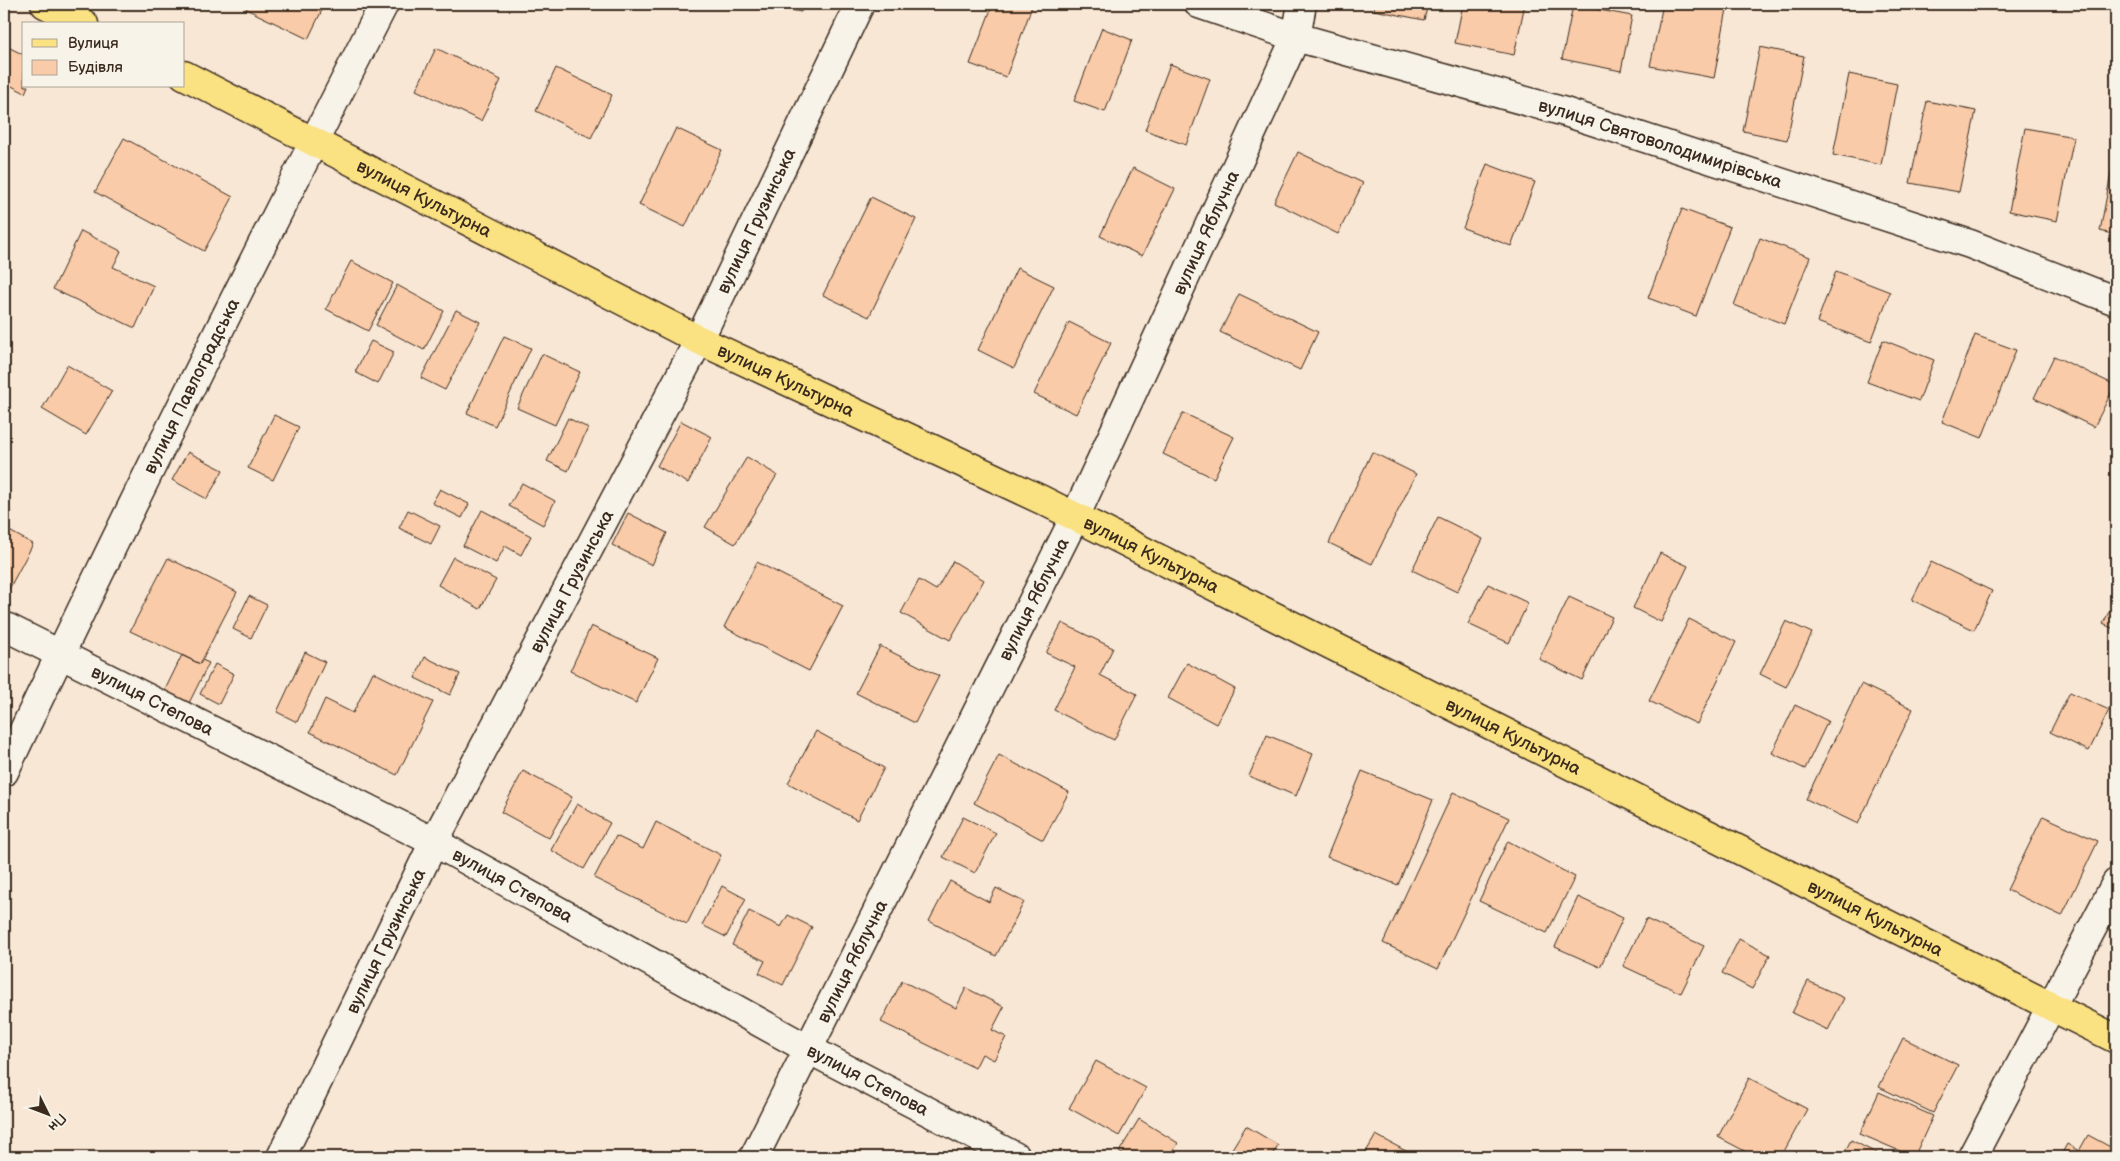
<svg xmlns="http://www.w3.org/2000/svg" width="2120" height="1161" viewBox="0 0 2120 1161" font-family="'Balsamiq Sans',sans-serif">
	<style>
		.building { fill: #f9cba8; stroke: #3b2a1e }
		.lines { fill: none; stroke-linecap: round; stroke-linejoin: round }
		.minor-casing { stroke: #3b2a1e; stroke-width: 31 }
		.major-casing { stroke: #3b2a1e; stroke-width: 31 }
		.minor { stroke: #f7f3e8; stroke-width: 28 }
		.major { stroke: #fae181; stroke-width: 28 }
		.labels { text-anchor: middle; stroke-width: 5; stroke-linejoin: round; paint-order: stroke }
		.street-label { font-size: 18px; fill: #3b2a1e; stroke: #f7f3e8 }
	</style>
	<rect width="100%" height="100%" fill="#f8e7d5"/>
	<filter id="ink" filterUnits="userSpaceOnUse"><feTurbulence type="fractalNoise" baseFrequency=".02" numOctaves="2"/><feDisplacementMap in="SourceGraphic" scale="10" xChannelSelector="R" yChannelSelector="G"/><feConvolveMatrix kernelMatrix="1 2 1 2 8 2 1 2 1" color-interpolation-filters="sRGB"/></filter>
	<g filter="url(#ink)">
		<!-- building -->
		<path class="building" d="M249,4H325L308,39L246,9Z
			M761,4H803L801,12Z
			M993,4H1033L1006,77L970,64Z
			M1375,4H1428L1424,20L1374,10Z
			M1463,4H1525L1514,55L1455,43Z
			M1663,4H1699L1727,9L1714,78L1650,66Z
			M1573,5L1632,16L1621,71L1562,59Z
			M1102,28L1132,40L1105,112L1074,101Z
			M4,45L24,55V86H28L25,93L4,82Z
			M1760,47L1804,56L1787,140L1743,131Z
			M436,48L501,80L481,121L416,90Z
			M1170,64L1210,79L1186,145L1145,130Z
			M556,68L612,95L591,138L536,111Z
			M1849,74L1897,84L1881,165L1833,155Z
			M1927,101L1976,111L1959,192L1910,183Z
			M676,128L722,150L685,227L639,205Z
			M2025,128L2074,137L2057,221L2009,211Z
			M124,138L233,197L204,251L95,192Z
			M1298,152L1363,183L1338,234L1274,202Z
			M2113,163L2116,164V235L2100,231Z
			M1487,164L1535,182L1511,246L1463,228Z
			M1133,168L1175,189L1142,256L1100,236Z
			M871,197L916,219L869,317L823,295Z
			M1682,209L1730,227L1696,316L1648,298Z
			M81,231L121,251L113,267L154,286L135,328L53,289Z
			M1760,238L1810,257L1784,324L1734,305Z
			M351,261L393,283L368,331L326,309Z
			M1017,268L1054,286L1014,368L978,350Z
			M1836,271L1890,292L1871,342L1817,322Z
			M397,285L444,311L424,350L376,325Z
			M1239,294L1318,332L1300,370L1220,332Z
			M456,310L480,322L445,390L421,378Z
			M1069,322L1111,343L1076,414L1034,394Z
			M1975,335L2016,350L1982,438L1942,422Z
			M504,336L531,348L495,426L467,413Z
			M1883,340L1934,360L1919,401L1867,382Z
			M371,341L394,352L378,384L355,372Z
			M542,354L580,372L555,425L517,408Z
			M2054,356L2115,385L2094,427L2034,398Z
			M67,365L112,391L86,435L42,409Z
			M1183,413L1234,437L1214,478L1163,454Z
			M274,415L299,427L273,480L248,468Z
			M568,418L588,428L568,471L547,461Z
			M681,421L712,437L688,483L657,466Z
			M188,452L223,470L207,499L172,480Z
			M1372,452L1416,474L1372,564L1329,543Z
			M747,457L777,475L735,544L705,527Z
			M522,483L555,501L543,525L509,506Z
			M440,489L469,504L462,518L432,503Z
			M408,510L440,526L431,544L399,528Z
			M482,510L531,536L521,555L505,546L496,563L463,546Z
			M628,513L667,533L652,565L612,545Z
			M1438,517L1483,539L1457,592L1412,570Z
			M4,528L33,544L8,591L4,589Z
			M1660,553L1688,566L1661,622L1633,608Z
			M453,557L496,580L480,609L438,585Z
			M168,558L237,592L200,664L130,631Z
			M953,561L984,580L950,640L901,613L919,580L936,590Z
			M757,562L843,606L809,671L724,627Z
			M1931,562L1992,591L1974,630L1912,600Z
			M1488,584L1528,603L1509,643L1468,624Z
			M249,596L267,605L251,638L233,629Z
			M1569,597L1612,617L1582,680L1539,659Z
			M2116,597V630L2103,624Z
			M1689,619L1736,642L1697,724L1649,701Z
			M1786,621L1812,633L1786,687L1760,674Z
			M1062,623L1113,648L1100,675L1137,694L1114,740L1054,710L1075,667L1046,653Z
			M591,626L658,658L636,703L570,671Z
			M880,646L939,676L915,723L856,693Z
			M305,652L325,662L297,722L277,712Z
			M182,655L200,664L202,660L209,663L188,705L163,694Z
			M425,657L460,674L450,695L415,678Z
			M1187,663L1235,689L1216,724L1168,698Z
			M215,664L234,674L219,704L200,694Z
			M373,672L433,702L397,775L310,732L325,699L353,713Z
			M1861,684L1913,709L1858,824L1806,799Z
			M2070,692L2109,710L2089,751L2050,732Z
			M1795,705L1828,721L1805,769L1772,753Z
			M816,731L884,768L857,820L788,783Z
			M1267,735L1313,754L1296,796L1249,776Z
			M999,755L1069,792L1043,840L974,803Z
			M523,771L572,797L549,838L501,812Z
			M1362,771L1433,800L1398,885L1327,857Z
			M1453,792L1509,818L1438,969L1383,943Z
			M577,804L610,823L584,869L551,850Z
			M2043,816L2098,841L2062,916L2007,890Z
			M963,817L996,833L975,873L943,857Z
			M656,822L721,855L687,924L594,878L616,836L643,849Z
			M1508,841L1575,877L1547,933L1479,901Z
			M950,881L989,902L996,888L1024,902L996,956L929,921Z
			M722,886L746,899L726,937L702,925Z
			M1578,897L1623,918L1600,967L1555,947Z
			M749,911L781,927L788,915L812,927L783,985L759,973L765,961L732,945Z
			M1646,919L1704,946L1681,993L1623,966Z
			M1739,939L1770,955L1752,989L1722,973Z
			M902,981L956,1008L966,988L1004,1007L992,1030L1006,1037L994,1060L982,1054L975,1068L881,1022Z
			M1808,981L1844,998L1828,1030L1792,1013Z
			M1903,1038L1958,1065L1933,1113L1879,1087Z
			M1096,1061L1146,1088L1119,1136L1069,1108Z
			M1749,1078L1807,1109L1781,1157H1756L1718,1137Z
			M1879,1092L1933,1116L1914,1157L1860,1134Z
			M1139,1119L1178,1143L1170,1157H1128L1119,1152Z
			M1246,1126L1278,1145L1271,1157H1227Z
			M1376,1135L1417,1157H1363Z
			M2088,1135L2116,1150V1157H2060L2067,1144L2079,1151Z
			M1851,1140L1884,1157H1842Z"/>
		<g class="lines">
			<!-- minor casing -->
			<g class="minor-casing">
				<g id="minor">
					<path id="s1" d="M1199,4L1296,37L1565,112L1970,244L2116,301"/>
					<path id="s2" d="M4,626L434,842L808,1049L1016,1157"/>
					<path id="s3" d="M4,772C126,514 254,258 384,4"/>
					<path id="s4" d="M281,1157L434,842L699,340L860,4"/>
					<path id="s5" d="M754,1157L1075,517L1296,37L1302,4"/>
					<path d="M1972,1157L2116,883"/>
				</g>
			</g>
			<!-- major casing -->
			<g class="major-casing">
				<g id="major">
					<path d="M45,4L84,24"/>
					<path id="s6" d="M184,75L699,340L1042,500L2116,1039"/>
				</g>
			</g>
			<!-- minor -->
			<use href="#minor" class="minor"/>
			<!-- major -->
			<use href="#major" class="major"/>
		</g>
	</g>
	<g class="labels">
		<!-- street labels -->
		<g class="street-label">
			<text dy="6" stroke="none"><textPath href="#s1" startOffset="482">вулиця Святоволодимирівська</textPath></text>
			<text dy="6" stroke="none"><textPath href="#s6" startOffset="270">вулиця Культурна</textPath></text>
			<text dy="6" stroke="none"><textPath href="#s4" startOffset="1050">вулиця Грузинська</textPath></text>
			<text dy="6" stroke="none"><textPath href="#s5" startOffset="1029">вулиця Яблучна</textPath></text>
			<text dy="6" stroke="none"><textPath href="#s6" startOffset="675">вулиця Культурна</textPath></text>
			<text dy="6" stroke="none"><textPath href="#s3" startOffset="429">вулиця Павлоградська</textPath></text>
			<text dy="6" stroke="none"><textPath href="#s6" startOffset="1080">вулиця Культурна</textPath></text>
			<text dy="6" stroke="none"><textPath href="#s4" startOffset="645">вулиця Грузинська</textPath></text>
			<text dy="6" stroke="none"><textPath href="#s5" startOffset="624">вулиця Яблучна</textPath></text>
			<text dy="6" stroke="none"><textPath href="#s2" startOffset="166">вулиця Степова</textPath></text>
			<text dy="6" stroke="none"><textPath href="#s6" startOffset="1485">вулиця Культурна</textPath></text>
			<text dy="6" stroke="none"><textPath href="#s2" startOffset="571">вулиця Степова</textPath></text>
			<text dy="6" stroke="none"><textPath href="#s6" startOffset="1890">вулиця Культурна</textPath></text>
			<text dy="6" stroke="none"><textPath href="#s4" startOffset="240">вулиця Грузинська</textPath></text>
			<text dy="6" stroke="none"><textPath href="#s5" startOffset="219">вулиця Яблучна</textPath></text>
			<text dy="6" stroke="none"><textPath href="#s2" startOffset="976">вулиця Степова</textPath></text>
		</g>
	</g>
	<!-- margin -->
	<rect width="2120" height="1161" fill="none" stroke="#f7f3e8" stroke-width="20"/>
	<rect x="10" y="10" width="2100" height="1141" fill="none" stroke="#3b2a1e" stroke-width="2" filter="url(#ink)"/>
	<!-- legend -->
	<rect x="22" y="22" width="162" height="65" fill="#f7f3e8" stroke="#aca397"/>
	<rect x="32" y="39" width="25" height="8" fill="#fae181" stroke="#aca397"/>
	<text x="68" y="48" font-size="15" fill="#3b2a1e">Вулиця</text>
	<rect x="32" y="60" width="25" height="15" fill="#f9cba8" stroke="#aca397"/>
	<text x="68" y="72" font-size="15" fill="#3b2a1e">Будівля</text>
	<!-- north arrow -->
	<g transform="translate(48 1114) rotate(132)" stroke="#f7f3e8" stroke-width="4" paint-order="stroke">
	<path d="M0-4L9 19L0 12L-9 19Z" fill="#3b2a1e"/>
	<text y="-8" font-size="14" font-weight="bold" text-anchor="middle" fill="#3b2a1e">Пн</text>
	</g>
</svg>
